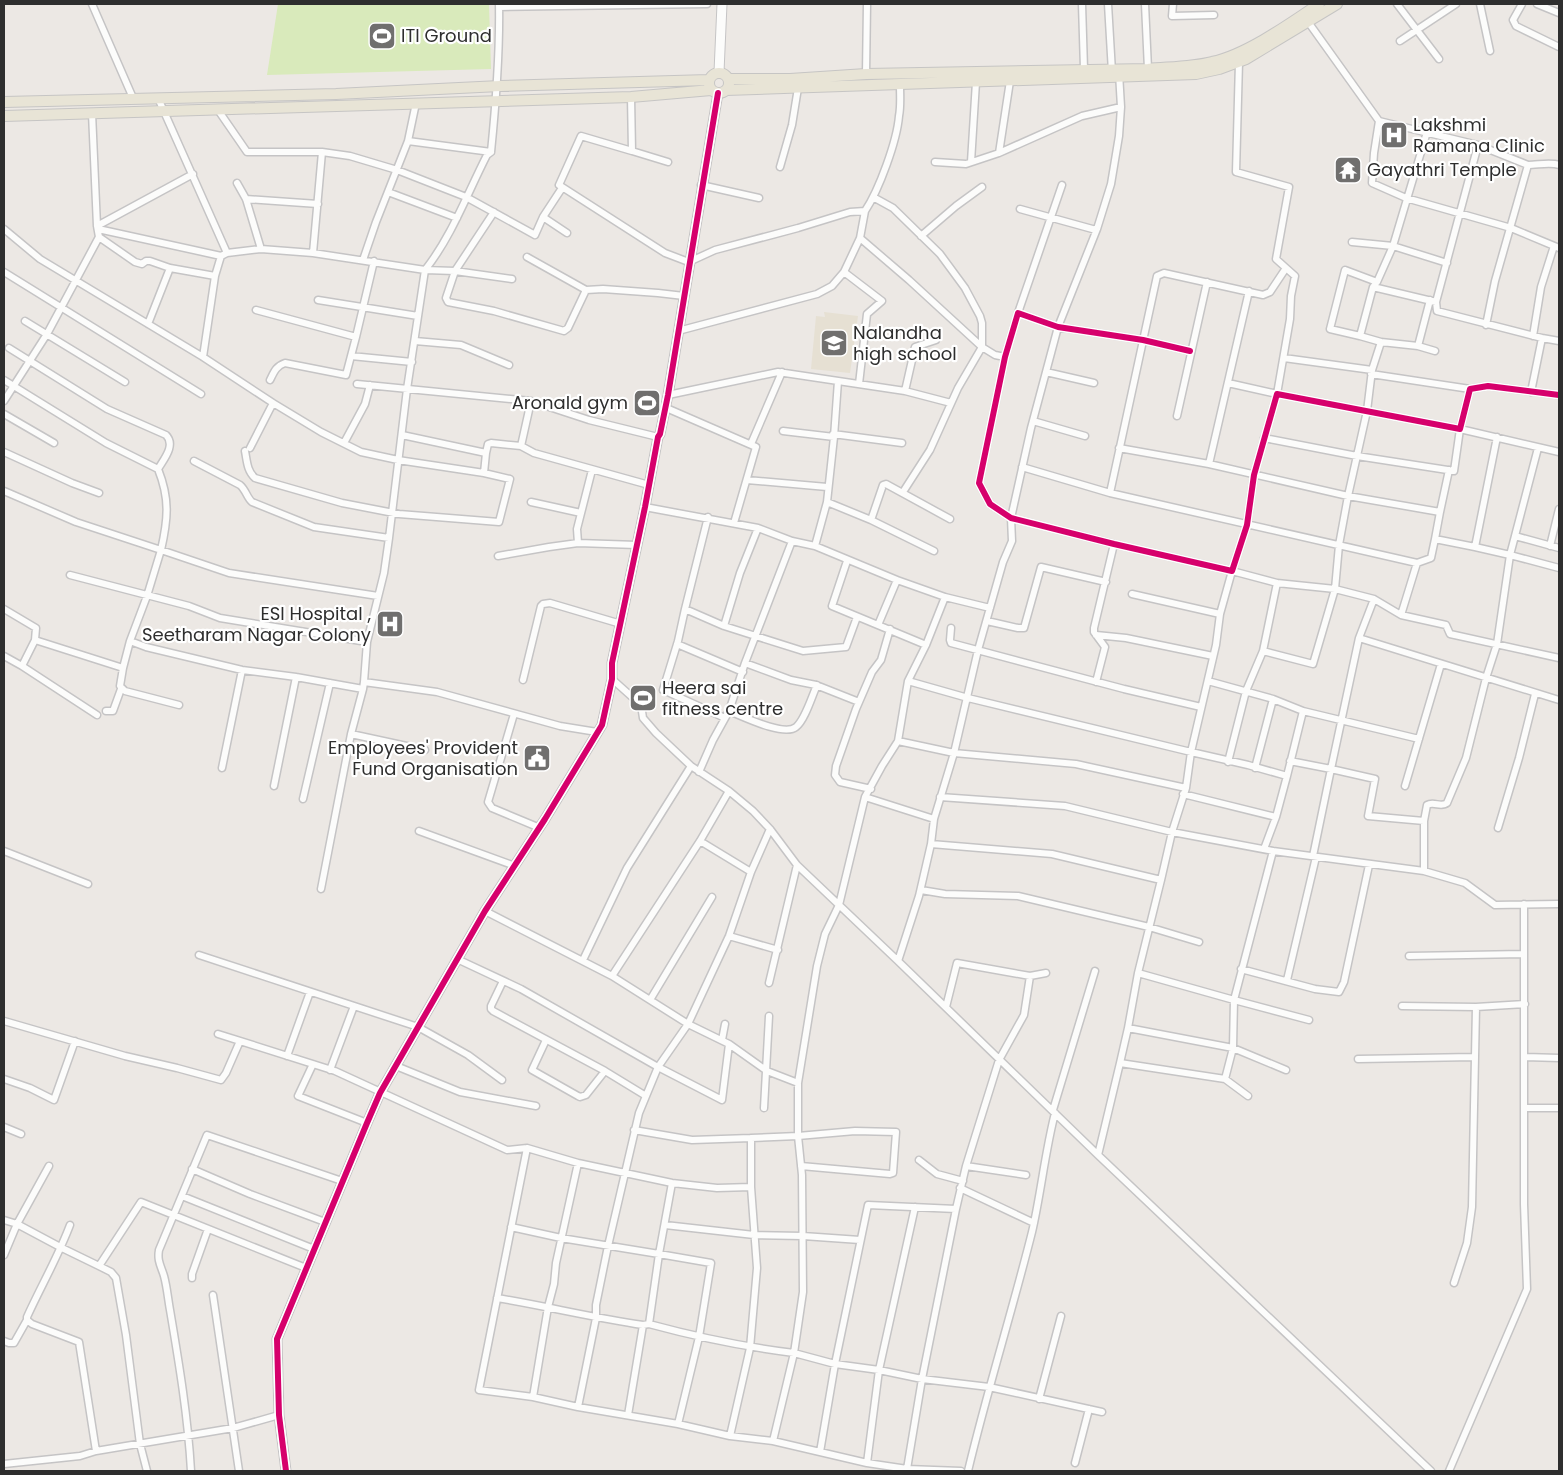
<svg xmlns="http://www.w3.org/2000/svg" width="1563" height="1475" viewBox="0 0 1563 1475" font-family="Poppins,sans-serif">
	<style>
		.education { fill: #e6e0d3 }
		.pitch { fill: #d9eabb }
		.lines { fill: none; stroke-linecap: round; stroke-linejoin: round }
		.street-casing { stroke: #c5c4c5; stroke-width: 9 }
		.secondary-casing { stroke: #c5c4c5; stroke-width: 11 }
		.primary-casing { stroke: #c6c5c4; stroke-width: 12 }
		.street { stroke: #fcfcfb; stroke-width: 6 }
		.secondary { stroke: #fcfcfb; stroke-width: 9 }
		.primary { stroke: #e8e4d6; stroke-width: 10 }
		.cycleway-casing { stroke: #fff; stroke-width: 9 }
		.cycleway { stroke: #d6006c; stroke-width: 6 }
		.labels { text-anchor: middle; stroke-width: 4.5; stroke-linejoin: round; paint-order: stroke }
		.poi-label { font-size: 18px; fill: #2e2e2e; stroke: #fff; text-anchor: start }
	</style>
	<rect width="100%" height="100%" fill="#ece8e4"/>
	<!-- education -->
	<path class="education" d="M824,312L858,316L850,373L811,369L816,316L825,317Z"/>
	<!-- pitch -->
	<path class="pitch" d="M278,4H489L491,69L267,75Z"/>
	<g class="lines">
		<!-- street casing -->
		<g class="street-casing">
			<path id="street" d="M92,4L133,98
				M1082,4L1084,69
				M1108,4L1112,72
				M1145,4L1148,69
				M1173,4L1172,16L1214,15
				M1397,4L1439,59
				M1480,4L1490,51
				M1522,4L1513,20L1516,26L1559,47
				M1537,4L1559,13
				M499,7L707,4
				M1306,19L1379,121L1374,153L1372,183L1406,198L1511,228L1559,248
				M1400,41L1456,4
				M866,74L867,4
				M1010,81L999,153L1082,116L1121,107
				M631,97L632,151L668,162
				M158,98L227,253L261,249L313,253L425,270L455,271L512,279
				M416,103L408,141L491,152C496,102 500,54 499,4
				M218,110L247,152H322L313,253
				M1379,121L1478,145L1436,302L1437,311L1542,338L1559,341
				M1427,132L1393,246L1377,282L1373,287L1360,336L1381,342L1372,370L1367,411L1348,496L1339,545L1335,589L1374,599L1401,615L1446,625L1450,634L1559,658
				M1478,145L1528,165L1495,281L1486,325
				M632,151L581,136L559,185L665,253L686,261H691L715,250L798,228L850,212L865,211C879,190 897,141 899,116C901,106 900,95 900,85
				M322,152L350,156L397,170L466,197L535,235L543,217L562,188
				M935,162L966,164L999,153
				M971,162L976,82
				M1528,165C1538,165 1550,162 1559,165
				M780,167L792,125L798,88
				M237,183L246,199L261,249
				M701,185L759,198
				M388,192L457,218
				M873,197L893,208L940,254L965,288L980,316L982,323V347L958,388L930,450L903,492
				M246,199L318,204
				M1020,209L1096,230
				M865,211L860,238L909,280L982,347L995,355L1005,357
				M494,212L455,271L446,298L448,302L494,311L564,331L568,328L586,290
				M543,217L567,233
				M97,226L193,174
				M4,229L40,259L203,357L273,403L321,432L361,452L398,460L484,473L486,453
				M98,229L221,256L227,253
				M921,236L956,206L982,187
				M99,237L135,262L142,264L146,261H150L170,268L215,276
				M1352,242L1393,246L1447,263
				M527,257L586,290L603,289L658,293L684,296
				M363,260L376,222L408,141
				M4,272L201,394
				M1373,287L1436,302
				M1249,291L1209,464L1348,496L1440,512L1435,539L1475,547L1497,437
				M318,300L418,316
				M256,310L356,337L374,261
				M1018,313L1062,185
				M25,321L125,382
				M148,324L170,268
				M678,331L817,294L832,286L844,272
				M1360,336L1330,329L1345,270L1377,282
				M1533,336L1541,287L1554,246
				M415,341L461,345L509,365
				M1381,342L1418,346L1435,351
				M1418,346L1430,300
				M9,348L107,409L166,435C176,445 164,459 158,469
				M1190,351L1143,340L1058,327L1018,313L1005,357L979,483L990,504L1011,518L1114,544L1232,571L1247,525L1254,475L1277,394L1460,429L1470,389L1488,386L1559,395
				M351,356L412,362
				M203,357L215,276L221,256
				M1284,358L1372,370
				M1046,372L1094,383
				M1371,374L1470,389
				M4,380L106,443L158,469C170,499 168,519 161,550L76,522L4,491
				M270,380C274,372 276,366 285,363L346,375L356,337
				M1228,383L1277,394L1290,319L1291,296L1295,276L1276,259L1289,187L1236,172L1239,62
				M357,384L531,401L589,420L658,437
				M859,384L867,314L882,301L844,272L860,238
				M905,391L951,403
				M1531,392L1542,338
				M668,395L778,372L905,391L915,347L936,340
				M4,401L47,334L99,237L97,226L92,113
				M664,407L756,447L734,523
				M4,414L54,443
				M1177,416L1207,282
				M1033,421L1085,436
				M783,431L834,437
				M833,434L902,443
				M402,435L486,453L488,444L491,443L521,446L534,453L649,485
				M1264,438L1357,456L1454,471L1460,429L1559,452
				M344,443L365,404L370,385
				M751,444L782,372
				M521,446L531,401
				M250,448L273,403
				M1119,448L1209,464
				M245,451C247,461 247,471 255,478L342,503L399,514L499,522L510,479L484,473
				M4,452L72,483L99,493
				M194,461L240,485C246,490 247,498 252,502L314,527L389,538L384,573L367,642L364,682L437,692L560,726L597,732
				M1022,467L1110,493L1417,563L1431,558L1435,539
				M747,480L827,487
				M1110,493L1157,276L1164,273L1263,295L1270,292L1286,268
				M531,502L581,513
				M827,502L871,520L883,485L886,484L950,519
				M645,507L758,528L792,541L815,546L897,580L945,597L990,608
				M1440,512L1449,470
				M708,517L685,609L724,626L803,651L846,647L857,617
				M871,520L934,551
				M1515,536L1559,548
				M389,538L407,389L425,270C452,236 467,194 487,155L491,152
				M578,543L577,529L592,470
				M815,546L827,502L834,437L838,381
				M1550,546L1559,509
				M1475,547L1510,555L1538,448
				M498,556L549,547L578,543L637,545
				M847,561L832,606L926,645
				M70,575L189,606L220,618L367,642
				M1277,583L1232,571L1220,614L1216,645L1191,752L1248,765L1287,776L1303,711
				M1277,583L1335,589L1313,664L1263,651Z
				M1132,594L1220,614
				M1374,599L1359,638L1559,700
				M4,609L36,628L35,640L123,668L130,641
				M685,609L678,641L663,690L725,718
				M1401,615L1417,563
				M987,621L1018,628H1024L1041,567L1106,582
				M878,625L897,580
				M724,626L740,573L758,528
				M951,628L950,640L951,643L1124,689L1201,707
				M1096,635L1126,638L1213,656
				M1359,638L1331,769L1375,779L1368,816L1424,821V871
				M35,640L22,666L97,715
				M677,644L743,672
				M4,656L22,666
				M745,663L791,680L816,685L859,702
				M123,668L120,686L125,691L179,705
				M612,679L641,705L643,718L656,733L691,766L729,791L753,811L770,829L797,865L898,961L919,896L931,844L1052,854L1161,880L1138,973
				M523,680L541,606L543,604L550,603L621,624
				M908,681L968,698L1191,752L1186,788L1172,832L1161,880
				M1208,681L1273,699L1255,768
				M364,682L363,689L296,677L242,670L146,647L130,641L147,596L161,550L229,573L378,596
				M1096,682L1105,647L1094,632V628L1114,544
				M1273,699L1303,711L1419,739
				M106,711H113L121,689
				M729,711C742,716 784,737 796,727C805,720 812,696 817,685
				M514,714L488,802L492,808L540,828
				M351,734L425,750
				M898,741L954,753L1076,764L1186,788
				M1290,761L1331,769L1313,856
				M1228,762L1246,691L1263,651
				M222,768L242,670
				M699,772L713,740L729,711L745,663L792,541
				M274,786L296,677
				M1405,786L1441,664
				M871,789L840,782L835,775L836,766L856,709L872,672L881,660L890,629
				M1183,794L1276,817
				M865,797L934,819
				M940,797L1065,806L1172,832L1273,851L1424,871L1465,883L1495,905L1559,904
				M303,799L330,683
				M1424,821L1427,805C1434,801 1441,808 1447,803L1466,758L1486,678L1497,644L1510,555L1559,568
				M1498,828L1519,758L1535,694
				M770,829L751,872L729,936L688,1024L658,1067L639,1113L608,1246L596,1305V1318L578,1407L678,1424L730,1436L773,1441L867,1463L907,1469L961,1471
				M419,831L515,866
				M700,841L751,872
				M931,844L934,819L954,753L978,650L1003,562L1012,541L1011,518L1031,428L1058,327L1097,229L1111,184L1119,136L1121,107L1119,73
				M1264,849L1276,817L1287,776
				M4,851L88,884
				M321,889L351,734L363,689
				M921,890L945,894L1018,896L1149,927L1199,942
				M485,911L612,976L688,1024L729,1044L767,1071L798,1083
				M729,936L778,950
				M199,955L418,1027L468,1055L502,1080
				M1409,956L1524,954
				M457,959L521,989L658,1067L722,1100L729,1044
				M583,960L627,868L691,766
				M898,961L1098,1155L1431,1471
				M1241,969L1315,989L1339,992L1344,982L1369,865
				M612,976L700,841L729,791
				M1287,980L1316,857
				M503,981L491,1006V1009L493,1011L605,1071L646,1096
				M769,983L797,865
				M650,1000L712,897
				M1402,1006L1476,1007L1525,1004
				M946,1007L957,963L1030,976L1046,973
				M4,1021L125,1056L177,1068L221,1080L226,1073L240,1041
				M1128,1028L1138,973L1234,1000L1273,851
				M218,1034L335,1071L507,1150L527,1148L578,1163L672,1183L717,1188L751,1187V1138L798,1136L802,1175L803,1292L794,1353C745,1347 697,1337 649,1324L643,1325L628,1415
				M546,1040L532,1070L578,1096L580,1097L586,1095L605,1071
				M722,1040L725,1024
				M287,1056L310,992
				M1525,1057L1559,1058
				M1358,1059L1474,1057
				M1120,1063L1128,1028L1233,1048L1286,1070
				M313,1064L298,1096L367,1123
				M396,1066L460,1092L536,1106
				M330,1070L354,1006
				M4,1079L30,1088L54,1100L75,1041
				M1225,1079L1233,1048L1234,1000L1309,1020
				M764,1108L769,1016
				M1525,1108H1559
				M1053,1110L1095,971
				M4,1127L21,1134
				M634,1130L692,1140L751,1138
				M527,1148L479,1390L533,1397
				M1098,1155L1120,1063L1225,1079L1248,1096
				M919,1160L937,1174L963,1181
				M578,1163L556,1263L554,1284L548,1307L533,1397L578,1407
				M801,1166L890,1174L893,1173L896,1132L855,1131L798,1136V1083L817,966L825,934L839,905L865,797L882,766L898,741L908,681L926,645L945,597
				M966,1166L1026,1175
				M192,1169L250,1194L325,1222
				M672,1183L659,1254L711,1263L699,1337L678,1424
				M960,1188L1034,1223
				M182,1196L314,1249
				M956,1209L966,1166L999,1060L1024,1015L1030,976
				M4,1220L17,1224L62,1248L99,1266L141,1202L306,1268
				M70,1225C58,1257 41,1286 27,1317V1320L32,1324L79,1342L96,1451
				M665,1225L754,1235L803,1236L860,1240
				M511,1227L561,1238L659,1254L649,1324
				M4,1255L17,1224L49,1166
				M99,1266L111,1272L116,1278L126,1335L140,1444L147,1471
				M192,1278V1274L208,1229
				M1454,1283L1467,1243L1472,1207L1476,1007
				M213,1295L239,1471
				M497,1298C546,1306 594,1318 643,1325
				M4,1341L9,1343H14L27,1320
				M1039,1399L1061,1316
				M730,1436L750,1348L757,1268L751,1187
				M773,1441L794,1353L835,1364L879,1370L922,1379L989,1387L1102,1412
				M820,1452L835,1364L868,1205L956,1209L922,1379L907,1469
				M867,1463L879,1370L915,1207
				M1075,1463L1089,1409
				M4,1464L80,1456L96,1451L233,1428L279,1415
				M191,1471C188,1417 179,1363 170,1310C168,1299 167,1287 164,1276C161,1266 157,1261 159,1250L207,1135L342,1181
				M968,1471C987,1391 1012,1312 1032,1232C1041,1193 1045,1152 1055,1113
				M1449,1471L1527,1289L1524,1204V904"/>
		</g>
		<!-- secondary casing -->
		<g class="secondary-casing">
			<path id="secondary" d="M719,72L722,4
				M286,1471L279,1415L277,1339L367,1123L380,1093L485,911L545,819L602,725L612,679V663L645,507L658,437L660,434L668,395L718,93"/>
		</g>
		<!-- primary casing -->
		<g class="primary-casing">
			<path id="primary" d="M709 83a10 10 0 1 1 20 0a10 10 0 1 1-20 0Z
				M729,79H790L866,74L1148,69C1169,67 1192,67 1212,62C1246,55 1291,23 1319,4
				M726,90L1196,74L1219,69L1246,59L1337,4
				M4,102L336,94L500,86L709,80
				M4,116L631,97L711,90"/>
		</g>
		<!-- street -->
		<use href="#street" class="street"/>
		<!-- secondary -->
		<use href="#secondary" class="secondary"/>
		<!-- primary -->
		<use href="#primary" class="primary"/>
		<!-- cycleway casing -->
		<g class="cycleway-casing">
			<path id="cycleway" d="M1190,351L1143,340L1058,327L1018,313L1005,357L979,483L990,504L1011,518L1114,544L1232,571L1247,525L1254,475L1277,394L1460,429L1470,389L1488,386L1559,395
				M286,1471L279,1415L277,1339L367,1123L380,1093L485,911L545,819L602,725L612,679V663L645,507L658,437L660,434L668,395L718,93"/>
		</g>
		<!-- cycleway -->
		<use href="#cycleway" class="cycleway"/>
	</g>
	<!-- icons -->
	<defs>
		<g id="stadium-square" transform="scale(1.4375)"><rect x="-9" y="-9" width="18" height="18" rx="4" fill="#706f6e" stroke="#fff"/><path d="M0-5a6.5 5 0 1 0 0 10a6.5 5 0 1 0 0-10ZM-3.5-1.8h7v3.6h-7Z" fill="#fff"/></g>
		<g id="hospital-square" transform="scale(1.4375)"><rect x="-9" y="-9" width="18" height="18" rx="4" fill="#706f6e" stroke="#fff"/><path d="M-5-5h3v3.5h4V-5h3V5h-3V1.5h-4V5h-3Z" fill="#fff"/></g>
		<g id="temple-square" transform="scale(1.4375)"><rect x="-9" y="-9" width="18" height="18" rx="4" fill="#706f6e" stroke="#fff"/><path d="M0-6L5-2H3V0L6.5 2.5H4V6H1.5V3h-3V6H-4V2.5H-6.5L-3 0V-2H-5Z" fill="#fff"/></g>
		<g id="school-square" transform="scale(1.4375)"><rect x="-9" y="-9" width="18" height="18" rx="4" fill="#706f6e" stroke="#fff"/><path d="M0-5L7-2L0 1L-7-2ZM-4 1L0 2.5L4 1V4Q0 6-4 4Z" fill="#fff"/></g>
		<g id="civic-square" transform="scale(1.4375)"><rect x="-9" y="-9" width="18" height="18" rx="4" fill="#706f6e" stroke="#fff"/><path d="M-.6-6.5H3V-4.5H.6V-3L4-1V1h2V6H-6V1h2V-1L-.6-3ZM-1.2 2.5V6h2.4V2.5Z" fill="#fff"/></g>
	</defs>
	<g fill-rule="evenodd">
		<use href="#stadium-square" x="382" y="36"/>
		<use href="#hospital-square" x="1394" y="135"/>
		<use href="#temple-square" x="1348" y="170"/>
		<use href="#school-square" x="834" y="343"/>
		<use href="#stadium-square" x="647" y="403"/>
		<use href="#hospital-square" x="390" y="624"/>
		<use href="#stadium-square" x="643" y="698"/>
		<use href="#civic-square" x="537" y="758"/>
	</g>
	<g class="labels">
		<!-- poi labels -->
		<g class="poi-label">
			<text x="401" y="42">ITI Ground</text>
			<text x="1413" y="131">Lakshmi<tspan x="1413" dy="21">Ramana Clinic</tspan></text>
			<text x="1367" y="176">Gayathri Temple</text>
			<text x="853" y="339">Nalandha<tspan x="853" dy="21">high school</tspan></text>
			<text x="628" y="409" text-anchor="end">Aronald gym</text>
			<text x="371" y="620" text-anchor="end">ESI Hospital ,<tspan x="371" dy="21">Seetharam Nagar Colony</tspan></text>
			<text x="662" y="694">Heera sai<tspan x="662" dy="21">fitness centre</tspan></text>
			<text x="518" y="754" text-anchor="end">Employees' Provident<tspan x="518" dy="21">Fund Organisation</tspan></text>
		</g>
	</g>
	<!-- border -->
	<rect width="1563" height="1475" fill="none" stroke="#2e2e2e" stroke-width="10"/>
</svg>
